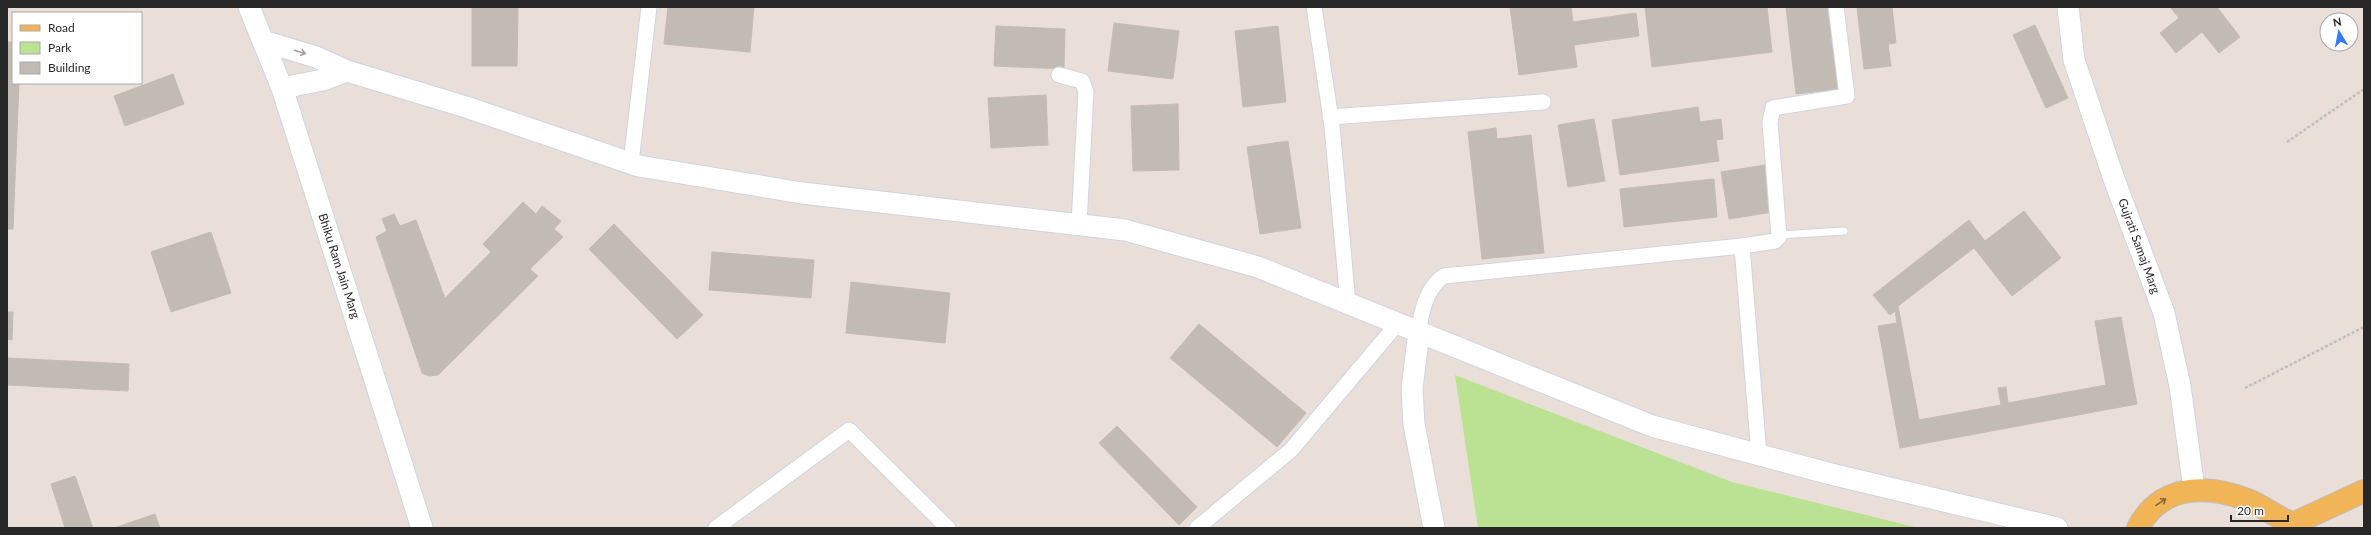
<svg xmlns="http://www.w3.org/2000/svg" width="2371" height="535" viewBox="0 0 2371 535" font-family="Lato,sans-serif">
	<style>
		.green { fill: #bbe293 }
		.building { fill: #c2bbb4; stroke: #c5bbb2 }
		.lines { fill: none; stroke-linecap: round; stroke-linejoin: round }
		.lane-casing { stroke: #cdd4e1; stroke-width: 9 }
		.street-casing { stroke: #cdd4e1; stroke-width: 17 }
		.secondary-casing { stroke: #cdd4e1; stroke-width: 23 }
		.primary-casing { stroke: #bebebe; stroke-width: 24 }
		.path { stroke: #bebebe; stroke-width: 2.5; stroke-dasharray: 3 2; stroke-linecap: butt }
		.lane { stroke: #fff; stroke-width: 7 }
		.street { stroke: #fff; stroke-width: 15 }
		.secondary { stroke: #fff; stroke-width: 21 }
		.primary { stroke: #f1b456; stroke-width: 22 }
		.oneway { stroke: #9e9e9e }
		.oneway2 { stroke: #82663c }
		.labels { text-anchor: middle; stroke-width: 3.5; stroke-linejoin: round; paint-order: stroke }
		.street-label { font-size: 12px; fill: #272727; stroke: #fff }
	</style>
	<rect width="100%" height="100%" fill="#eadfd8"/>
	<!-- green -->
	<path class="green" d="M1455,375L1732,482L1919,528H1478Z"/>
	<!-- building -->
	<path class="building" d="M472,7H518L517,66H472Z
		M668,7H754L750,52L664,44Z
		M1510,7H1571L1573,22L1636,13L1639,36L1574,45L1577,67L1519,75Z
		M1645,7H1767L1772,52L1652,67Z
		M1786,7H1828L1838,89L1796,94Z
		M1857,7H1892L1896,43L1888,44L1891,66L1864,69Z
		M2170,7H2217L2240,37L2219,53L2202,32L2176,53L2160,33L2179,18Z
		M1114,23L1179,31L1173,79L1108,71Z
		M2035,25L2068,98L2046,108L2013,35Z
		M996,26L1065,29L1064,69L994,66Z
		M1278,26L1286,102L1243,107L1235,31Z
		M7,42H13V83H19L13,229H7Z
		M173,74L184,104L125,126L114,96Z
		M1046,95L1048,145L991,148L988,98Z
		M1178,104L1179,170L1133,171L1131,106Z
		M1698,107L1700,122L1721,119L1723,139L1716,140L1719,161L1620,175L1612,120Z
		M1594,119L1605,181L1568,187L1558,125Z
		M1496,128L1497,139L1531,135L1544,253L1482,259L1468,132Z
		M1288,141L1301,228L1260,234L1247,147Z
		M1765,165L1773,212L1729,219L1721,172Z
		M1714,179L1717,217L1624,227L1620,189Z
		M523,202L536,214L542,206L561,221L554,229L563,237L530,269L538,276L438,375L429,376L422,373L376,237L387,231L382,219L394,214L400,226L416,220L445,298L491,252L483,244Z
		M2024,211L2061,258L2012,296L1974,248L1898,306L1919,420L2001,405L1998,388L2006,387L2008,403L2106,385L2095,321L2121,317L2137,404L1900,448L1878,326L1897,323L1895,311L1890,315L1873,295L1969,220L1985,241Z
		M614,224L703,315L677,339L589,249Z
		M211,232L231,293L171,312L151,252Z
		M712,252L814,260L811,298L709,290Z
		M851,282L950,293L945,343L846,333Z
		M7,312H13L12,340L7,339Z
		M1199,324L1306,413L1277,447L1170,358Z
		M7,358L129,364L128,391L7,385Z
		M1117,426L1197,507L1179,525L1099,443Z
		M75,476L93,528H65L51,484Z
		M155,514L160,528H114Z"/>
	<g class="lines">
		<!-- lane casing -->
		<g class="lane-casing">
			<path id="lane" d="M1779,235L1844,231"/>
		</g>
		<!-- street casing -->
		<g class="street-casing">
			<path id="street" d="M1314,7L1332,126L1348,304
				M1059,75L1082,81L1086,92L1079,224
				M1330,117L1543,102
				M631,163L649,7
				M1742,246L1775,241L1779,237L1770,122L1773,108L1847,96L1836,7
				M1419,331C1421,311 1426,288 1444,276L1742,246L1759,455
				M716,528L849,430L948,528
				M1197,528L1291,450L1398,323"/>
		</g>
		<!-- secondary casing -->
		<g class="secondary-casing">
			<path id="secondary" d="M249,7L282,88L422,528
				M2068,7L2074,60L2114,179L2164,313L2180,386L2194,489
				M263,41L316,57L347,71L466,107L639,166L802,193L1125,230L1258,267L1652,426L1831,474L2057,528
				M282,88L323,80L347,71
				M1419,331L1412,389L1414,424L1434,528"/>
		</g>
		<!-- primary casing -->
		<g class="primary-casing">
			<path id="primary" d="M2138,528C2161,483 2210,484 2250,501C2265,507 2278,519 2294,524
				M2284,528L2364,491"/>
		</g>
		<!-- path -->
		<path class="path" d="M2287,142L2364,89
			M2245,388L2364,327"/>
		<!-- lane -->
		<use href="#lane" class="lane"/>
		<!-- street -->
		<use href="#street" class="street"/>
		<!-- secondary -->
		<use href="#secondary" class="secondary"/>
		<!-- primary -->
		<use href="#primary" class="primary"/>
	</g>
	<!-- one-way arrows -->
	<defs><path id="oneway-shaft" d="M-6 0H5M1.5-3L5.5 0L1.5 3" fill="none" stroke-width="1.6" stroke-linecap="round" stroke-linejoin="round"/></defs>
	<use class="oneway" href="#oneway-shaft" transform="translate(300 52) rotate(17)"/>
	<use class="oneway2" href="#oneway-shaft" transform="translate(2161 502) rotate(-34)"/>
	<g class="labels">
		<!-- street labels -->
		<g class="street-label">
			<text transform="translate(2139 246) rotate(70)" y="4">Gujrati Samaj Marg</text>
			<text transform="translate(339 266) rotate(72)" y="4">Bhiku Ram Jain Marg</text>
		</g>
	</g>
	<!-- border -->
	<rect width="2371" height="535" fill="none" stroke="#272727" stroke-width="16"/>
	<!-- legend -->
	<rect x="12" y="12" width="130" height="72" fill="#ffffff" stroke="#a9a9a9"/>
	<rect x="20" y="25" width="20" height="6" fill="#f1b456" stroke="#a9a9a9"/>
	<text x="48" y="32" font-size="12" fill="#272727">Road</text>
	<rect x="20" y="42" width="20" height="12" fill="#bbe293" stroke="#a9a9a9"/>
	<text x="48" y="52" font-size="12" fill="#272727">Park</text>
	<rect x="20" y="62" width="20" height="12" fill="#c2bbb4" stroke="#a9a9a9"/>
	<text x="48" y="72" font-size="12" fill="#272727">Building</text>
	<!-- north arrow -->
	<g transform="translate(2339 32) rotate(350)"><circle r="19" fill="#ffffff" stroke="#a9a9a9"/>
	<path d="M0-3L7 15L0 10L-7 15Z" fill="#347afb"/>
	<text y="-6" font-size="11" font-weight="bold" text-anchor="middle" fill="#272727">N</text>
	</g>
	<!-- scale -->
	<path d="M2231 515v6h57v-6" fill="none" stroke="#272727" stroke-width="2"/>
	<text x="2237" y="515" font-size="12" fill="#272727" stroke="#ffffff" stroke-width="3" paint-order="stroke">20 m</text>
</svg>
